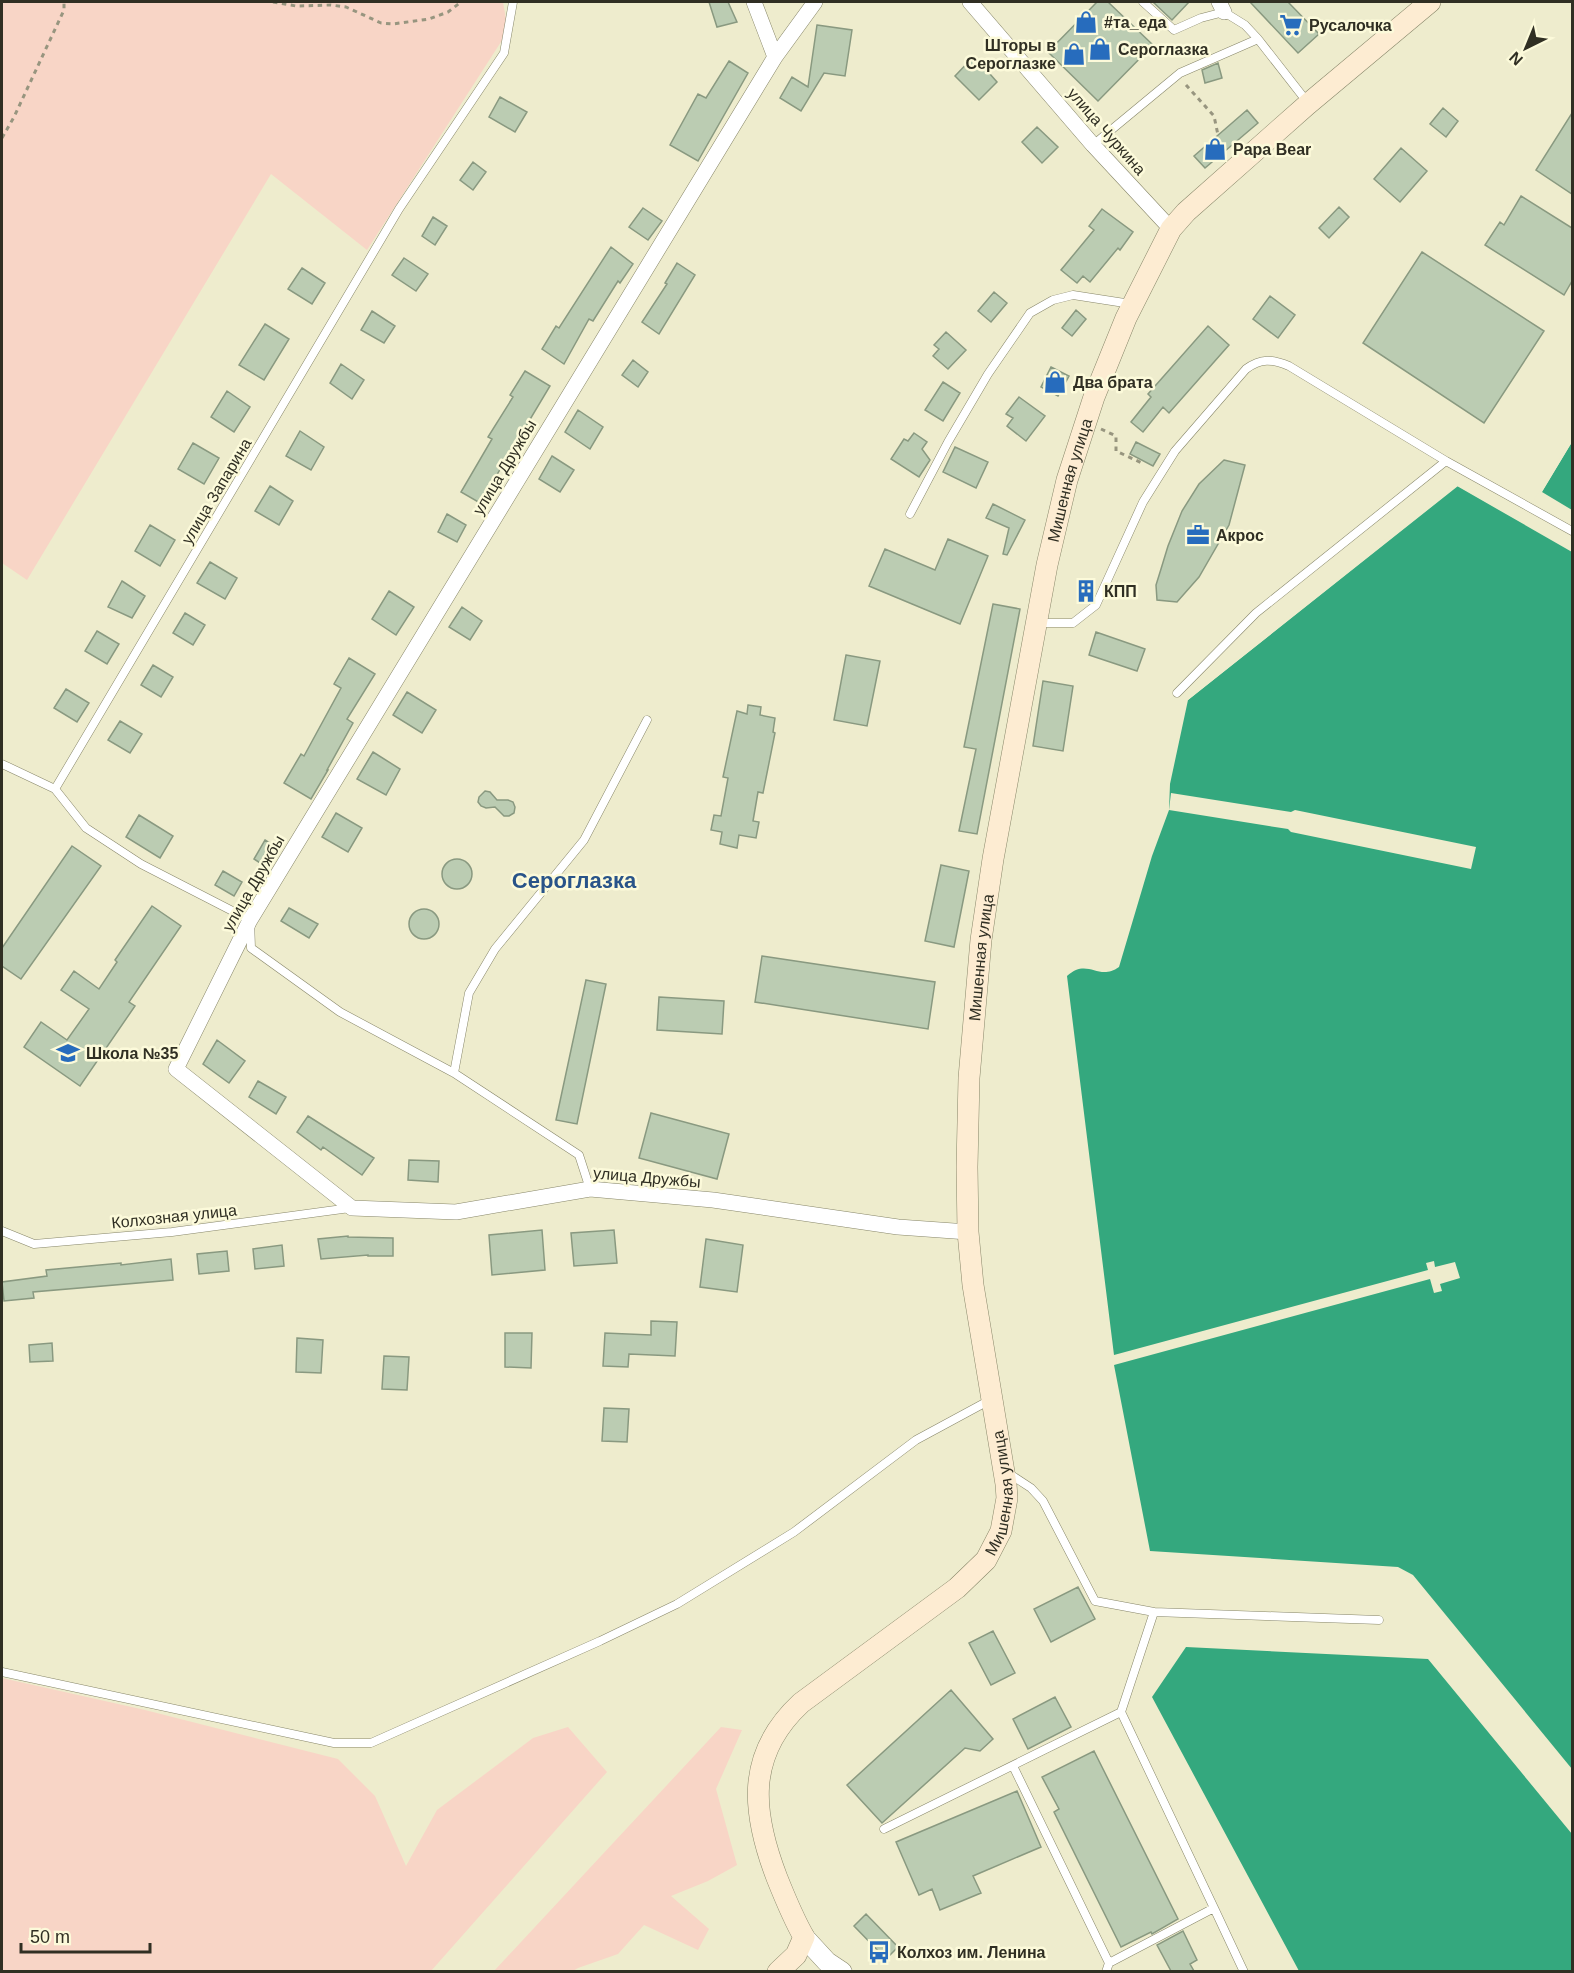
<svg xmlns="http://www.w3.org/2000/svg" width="1574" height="1973" viewBox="0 0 1574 1973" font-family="Helvetica,sans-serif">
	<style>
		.green { fill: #f8d5c6 }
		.water { fill: #34a87e }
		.pier { fill: #eeeccd }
		.building { fill: #bbccb2; stroke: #899980; stroke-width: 1.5 }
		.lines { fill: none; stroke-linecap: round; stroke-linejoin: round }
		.service-casing { stroke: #878669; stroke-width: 9 }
		.minor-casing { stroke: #878669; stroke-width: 16 }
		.tertiary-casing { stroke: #878669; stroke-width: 21 }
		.secondary-casing { stroke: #878669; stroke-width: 22 }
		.path { stroke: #97957f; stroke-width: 3; stroke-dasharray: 4.5 4.5; stroke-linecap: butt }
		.service { stroke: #fff; stroke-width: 8 }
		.minor { stroke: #fff; stroke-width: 15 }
		.tertiary { stroke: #fff; stroke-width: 20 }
		.secondary { stroke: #fdecd2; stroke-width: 21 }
		.labels { text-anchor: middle; stroke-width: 5; stroke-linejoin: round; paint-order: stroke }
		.poi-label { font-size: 16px; font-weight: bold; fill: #302f23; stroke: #fcfada; text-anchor: start }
		.street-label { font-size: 16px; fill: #302f23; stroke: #fcfada }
		.district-label { font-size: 22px; font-weight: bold; fill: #295489; stroke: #fcfada }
	</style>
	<rect width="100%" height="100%" fill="#eeeccd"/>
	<!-- green -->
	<path class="green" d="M2,2H503L508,31L367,250L271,174L27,580L2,563Z
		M2,1678L145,1710L338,1759L375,1796L406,1866L437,1810L533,1738L568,1727L607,1772L431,1971H2Z
		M721,1727L742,1730L716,1789L737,1865L708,1881L671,1896L709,1929L698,1950L644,1925L618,1954L578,1968L573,1971H494Z"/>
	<!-- water -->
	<path class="water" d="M1572,442V1769L1413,1575L1398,1567L1150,1551L1114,1365L1430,1279L1434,1293L1442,1291L1440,1284L1460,1278L1455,1262L1435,1267L1434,1261L1426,1263L1428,1270L1114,1355L1067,976C1088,957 1098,982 1119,967L1152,856L1169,810L1170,784L1188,700L1458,486L1523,523Z
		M1186,1647L1428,1659L1572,1834V1971H1299L1152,1697Z"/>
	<!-- pier -->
	<path class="pier" d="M1572,439V442L1542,492L1572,510V552L1457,486L1188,700L1185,699L1456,483L1468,487L1522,519Z
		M1171,793L1291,812L1295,810L1476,847L1471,869L1291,832L1288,829L1169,810Z"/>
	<!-- building -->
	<path class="building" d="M709,2H728L737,22L717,27Z
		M1097,2H1108L1153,45L1098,101L1048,52Z
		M1153,2H1189L1172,20Z
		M1250,2H1288L1319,34L1298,53Z
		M817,25L852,30L845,76L824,73L801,111L780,98L792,77L808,87Z
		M974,56L997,82L979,100L955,76Z
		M729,61L748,73L698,161L670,145L698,94L706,98Z
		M1218,63L1222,78L1205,83L1202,70Z
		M500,97L527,112L515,132L489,117Z
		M1443,108L1458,121L1446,137L1430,124Z
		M1247,110L1258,123L1205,168L1194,156Z
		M1572,113V194L1536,170Z
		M1037,127L1058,147L1042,163L1022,142Z
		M1401,148L1427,171L1400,202L1374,179Z
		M473,162L486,172L473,190L460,180Z
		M1521,196L1572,228V281L1564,295L1485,245L1500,222L1504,225Z
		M1339,207L1349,217L1329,238L1319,228Z
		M643,208L662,221L648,240L629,227Z
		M1102,209L1133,232L1120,250L1118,248L1090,282L1083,276L1077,283L1061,270L1094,230L1089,226Z
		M433,217L447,226L435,245L422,236Z
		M611,247L633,264L620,283L618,281L593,321L589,319L564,364L542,349L556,326L559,328Z
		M1422,252L1544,331L1484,423L1363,343Z
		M404,258L428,274L416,291L392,275Z
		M677,263L695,275L659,334L642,322L667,284L665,283Z
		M302,268L325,283L312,304L288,289Z
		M994,292L1007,303L991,322L978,311Z
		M1270,296L1295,315L1278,338L1253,319Z
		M1076,310L1086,319L1072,336L1062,328Z
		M372,311L395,326L384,343L361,330Z
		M265,324L289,339L264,380L239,365Z
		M1208,326L1229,345L1169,413L1163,407L1143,432L1131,422L1151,397L1148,394Z
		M946,332L966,350L948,369L933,356L939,349L934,345Z
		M633,360L648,372L638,387L622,375Z
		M341,364L364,380L352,399L330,383Z
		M1051,367L1069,376L1058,396L1041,387Z
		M525,371L550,386L480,503L461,492L492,439L488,437L513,397L510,395Z
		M943,382L960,393L943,421L925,410Z
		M227,391L250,407L234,432L211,417Z
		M1019,397L1045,416L1026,441L1007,426L1013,418L1006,414Z
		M578,410L603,427L590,449L565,432Z
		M300,431L324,447L311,470L286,456Z
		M914,433L927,442L922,449L930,460L919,477L891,459L904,439L908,441Z
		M1136,442L1160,454L1153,466L1130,454Z
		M193,443L219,458L204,484L178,469Z
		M955,447L988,462L976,488L943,472Z
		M552,456L574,470L560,492L539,479Z
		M1224,460L1245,465L1229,525L1199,577L1177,602L1157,600L1156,585L1161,569L1168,546L1182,511L1199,484Z
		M270,486L293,501L279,525L255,511Z
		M993,504L1025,520L1007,555L1003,554L1009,528L986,518Z
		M447,514L466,525L457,542L438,532Z
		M150,525L175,540L160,566L135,551Z
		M948,539L988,556L960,624L869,586L885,549L935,570Z
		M210,562L237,578L225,599L197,583Z
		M122,581L145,596L132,618L108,607Z
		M389,591L414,607L396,635L372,619Z
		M993,604L1020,609L977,834L959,831L976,749L964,747Z
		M462,607L482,621L470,640L449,627Z
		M185,613L205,625L193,645L173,633Z
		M97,631L119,644L107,664L85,651Z
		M1096,632L1145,649L1137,671L1089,655Z
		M846,655L880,661L867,726L834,720Z
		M349,658L375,674L347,719L353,723L327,770H328L311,799L284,783L301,754L304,756L341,688L334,684Z
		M153,665L173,677L161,697L141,685Z
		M1043,681L1073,686L1063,751L1033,746Z
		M66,689L89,703L77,722L54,708Z
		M407,692L436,710L422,733L393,715Z
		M748,705L761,707L760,715L775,718L773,732L775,733L763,793L758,792L753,821L759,822L756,838L739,835L737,848L720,844L722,832L711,830L714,815L721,816L728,778L723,777L737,711L747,714Z
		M120,721L142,734L130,753L108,740Z
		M373,752L400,769L386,795L357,779Z
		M485,791L490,792L497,800H508L513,802L515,807L514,813L509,816H504L495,807L486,808L481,806L478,802L479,797Z
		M336,813L362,828L348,852L322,837Z
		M139,815L173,836L160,858L126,837Z
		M265,840L279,849L268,868L254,859Z
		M72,846L101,866L21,979L2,966V948Z
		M442 874a15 15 0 1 1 30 0a15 15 0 1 1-30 0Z
		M941,865L969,871L954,947L925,941Z
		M223,871L242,882L234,896L215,885Z
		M152,906L181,926L129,1002L135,1006L80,1086L24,1047L41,1022L67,1040L89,1009L61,990L74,971L99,989L117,962L115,960Z
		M289,908L318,924L309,938L281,921Z
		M409 924a15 15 0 1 1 30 0a15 15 0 1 1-30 0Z
		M762,956L935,982L928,1029L755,1002Z
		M586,980L606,984L577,1124L556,1120Z
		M659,997L724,1001L722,1034L657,1030Z
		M217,1040L245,1061L229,1083L203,1064Z
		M258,1081L286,1097L276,1114L249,1097Z
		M651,1113L729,1134L717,1179L639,1158Z
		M308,1116L374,1158L362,1175L323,1147L321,1150L297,1132Z
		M409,1160L439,1161L438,1182L408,1180Z
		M542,1230L545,1270L492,1275L489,1235Z
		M614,1230L617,1263L574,1266L571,1233Z
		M348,1236V1237L393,1238V1256H368V1255L321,1259L318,1239Z
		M706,1239L743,1245L737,1292L700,1287Z
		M282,1245L284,1266L255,1269L253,1249Z
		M227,1251L229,1271L199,1274L197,1254Z
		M171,1259L173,1280L33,1292L34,1298L4,1301L2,1282L47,1276L46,1270L121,1263V1265Z
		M651,1321L677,1322L675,1356L629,1354L628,1367L603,1366L605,1333L651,1335Z
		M505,1333H532L531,1368L505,1367Z
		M297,1338L323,1340L321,1373L296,1372Z
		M52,1343L53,1361L30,1362L29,1345Z
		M384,1356L409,1357L407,1390L382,1389Z
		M604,1408L629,1409L627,1442L602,1441Z
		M1078,1587L1095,1619L1051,1642L1034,1609Z
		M993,1631L1015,1673L991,1685L969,1643Z
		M951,1690L993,1739L980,1751L965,1748L882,1823L847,1785Z
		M1055,1697L1071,1727L1028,1749L1013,1719Z
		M1094,1751L1178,1919L1152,1934L1151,1932L1121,1947L1054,1812L1059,1809L1042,1777Z
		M1017,1791L1041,1847L973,1876L981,1893L940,1910L932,1889L919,1895L896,1842Z
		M866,1914L898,1947L886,1959L854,1926Z
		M1183,1931L1197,1960L1190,1964L1194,1971H1171L1157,1945Z"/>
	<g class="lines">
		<!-- service casing -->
		<g class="service-casing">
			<path id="service" d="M513,2L504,53L399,209L55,789L86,828L141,864L250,920L251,948L340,1012L454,1073L579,1155L590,1189
				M1143,2L1174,30L1201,18L1224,12L1245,25L1258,39L1308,103
				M1093,145L1180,73L1258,39
				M910,514L948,442L988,374L1030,313L1053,300L1073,295L1131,304
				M1038,623H1073L1096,605L1143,502L1175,451L1246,369C1261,358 1272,359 1289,366L1446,461
				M1177,693L1256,613L1446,461L1572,531
				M2,764L55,789
				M454,1073L469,993L495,949L584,840L647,720
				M2,1231L34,1244L172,1232L350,1208
				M1008,1473L1031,1488L1043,1501L1095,1601L1154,1612
				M2,1672L334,1743H371L600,1641L677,1604L794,1532L916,1440L990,1400
				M1121,1712L1154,1612L1379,1620
				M1013,1766L1109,1963
				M884,1829L1121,1712L1214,1908
				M1106,1972L1109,1963L1214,1908L1244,1972"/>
		</g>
		<!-- minor casing -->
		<g class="minor-casing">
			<path id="minor" d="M754,2L775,57
				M815,2L775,57L250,920L176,1069L352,1208L456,1212L590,1189L713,1200L898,1227L968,1232
				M970,2L1093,145L1171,229
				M1219,2L1224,12"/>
		</g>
		<!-- tertiary casing -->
		<g class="tertiary-casing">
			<path id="tertiary" d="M804,1937L827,1962L842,1972"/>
		</g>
		<!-- secondary casing -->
		<g class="secondary-casing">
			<g id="secondary">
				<path id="s1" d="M778,1972L796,1955L804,1937C793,1918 785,1898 777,1878C752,1813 745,1755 801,1703L957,1588L986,1560L1001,1531L1007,1498L1006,1484L973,1285L968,1232L967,1167L969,1078L981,940L993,859L1047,565L1067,480L1094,397L1126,318L1171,229L1186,212L1308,104L1430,2"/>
			</g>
		</g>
		<!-- path -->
		<path class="path" d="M273,2L296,6L331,5L346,7L381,23L393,24L429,19L448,12L461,2
			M1186,85L1214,116L1218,135
			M2,138L14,117L64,10V2
			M1101,429L1116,436V451L1142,463L1144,461"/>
		<!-- service -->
		<use href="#service" class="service"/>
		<!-- minor -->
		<use href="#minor" class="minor"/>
		<!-- tertiary -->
		<use href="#tertiary" class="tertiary"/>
		<!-- secondary -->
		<use href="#secondary" class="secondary"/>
	</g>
	<!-- icons -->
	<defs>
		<g id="shop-bare" transform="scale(1.8)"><path d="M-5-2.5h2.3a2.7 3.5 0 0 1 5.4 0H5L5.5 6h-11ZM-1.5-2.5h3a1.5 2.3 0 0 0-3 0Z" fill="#276cbd" stroke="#fcfada" stroke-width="2.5" paint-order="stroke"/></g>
		<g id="supermarket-bare" transform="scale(1.8)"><path d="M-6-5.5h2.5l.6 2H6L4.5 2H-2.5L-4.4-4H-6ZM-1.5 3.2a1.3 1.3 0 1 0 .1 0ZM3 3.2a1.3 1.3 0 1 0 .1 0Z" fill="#276cbd" stroke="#fcfada" stroke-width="2.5" paint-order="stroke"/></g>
		<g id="office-bare" transform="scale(1.8)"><path d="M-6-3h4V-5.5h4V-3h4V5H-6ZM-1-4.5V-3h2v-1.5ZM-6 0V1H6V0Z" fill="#276cbd" stroke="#fcfada" stroke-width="2.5" paint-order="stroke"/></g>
		<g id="building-bare" transform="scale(1.8)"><path d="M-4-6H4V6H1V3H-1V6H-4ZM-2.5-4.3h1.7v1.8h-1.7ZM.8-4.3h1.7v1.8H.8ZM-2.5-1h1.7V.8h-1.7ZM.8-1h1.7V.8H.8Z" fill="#276cbd" stroke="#fcfada" stroke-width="2.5" paint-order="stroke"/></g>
		<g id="school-bare" transform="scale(1.8)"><path d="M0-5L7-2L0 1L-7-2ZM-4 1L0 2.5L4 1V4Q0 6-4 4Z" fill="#276cbd" stroke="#fcfada" stroke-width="2.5" paint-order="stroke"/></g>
		<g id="bus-bare" transform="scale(1.8)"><path d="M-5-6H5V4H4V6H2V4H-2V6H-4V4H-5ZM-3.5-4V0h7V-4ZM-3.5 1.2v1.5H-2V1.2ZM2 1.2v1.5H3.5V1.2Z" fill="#276cbd" stroke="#fcfada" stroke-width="2.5" paint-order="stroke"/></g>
	</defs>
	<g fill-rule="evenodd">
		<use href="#shop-bare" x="1086" y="22"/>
		<use href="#supermarket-bare" x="1291" y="25"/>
		<use href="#shop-bare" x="1100" y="49"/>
		<use href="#shop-bare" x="1074" y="54"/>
		<use href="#shop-bare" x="1215" y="149"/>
		<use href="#shop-bare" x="1055" y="382"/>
		<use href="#office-bare" x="1198" y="535"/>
		<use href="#building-bare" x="1086" y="591"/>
		<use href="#school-bare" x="68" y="1053"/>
		<use href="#bus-bare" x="879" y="1952"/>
	</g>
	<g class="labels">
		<!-- poi labels -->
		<g class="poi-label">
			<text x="1104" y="28">#та_еда</text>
			<text x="1309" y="31">Русалочка</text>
			<text x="1056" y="51" text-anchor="end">Шторы в<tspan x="1056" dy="18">Сероглазке</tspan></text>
			<text x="1118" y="55">Сероглазка</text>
			<text x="1233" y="155">Papa Bear</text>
			<text x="1073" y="388">Два брата</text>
			<text x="1216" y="541">Акрос</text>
			<text x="1104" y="597">КПП</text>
			<text x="86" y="1059">Школа №35</text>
			<text x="897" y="1958">Колхоз им. Ленина</text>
		</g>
		<!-- street labels -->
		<g class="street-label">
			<text transform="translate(1107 131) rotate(49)" y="6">улица Чуркина</text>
			<text transform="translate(504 467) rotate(-59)" y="6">улица Дружбы</text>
			<text dy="6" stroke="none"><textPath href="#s1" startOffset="1630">Мишенная улица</textPath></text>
			<text transform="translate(216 491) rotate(-59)" y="6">улица Запарина</text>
			<text transform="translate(253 883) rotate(-60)" y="6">улица Дружбы</text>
			<text dy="6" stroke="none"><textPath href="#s1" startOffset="1144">Мишенная улица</textPath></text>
			<text transform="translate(647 1177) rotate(5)" y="6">улица Дружбы</text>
			<text transform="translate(174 1216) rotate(-6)" y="6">Колхозная улица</text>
			<text dy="6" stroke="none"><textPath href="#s1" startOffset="604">Мишенная улица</textPath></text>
		</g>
		<!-- district labels -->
		<g class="district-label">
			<text x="574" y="888">Сероглазка</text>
		</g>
	</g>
	<!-- border -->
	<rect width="1574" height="1973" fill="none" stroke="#302f23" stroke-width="6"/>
	<!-- north arrow -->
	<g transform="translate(1526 48) rotate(223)" stroke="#fcfada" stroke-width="4.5" paint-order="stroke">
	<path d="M0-4.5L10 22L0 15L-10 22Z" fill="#302f23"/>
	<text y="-9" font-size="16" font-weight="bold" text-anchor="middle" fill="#302f23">N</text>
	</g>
	<!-- scale -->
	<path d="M21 1943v9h129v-9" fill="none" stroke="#302f23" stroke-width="3"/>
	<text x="30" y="1943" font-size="18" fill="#302f23" stroke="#fcfada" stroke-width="4.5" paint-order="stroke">50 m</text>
</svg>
